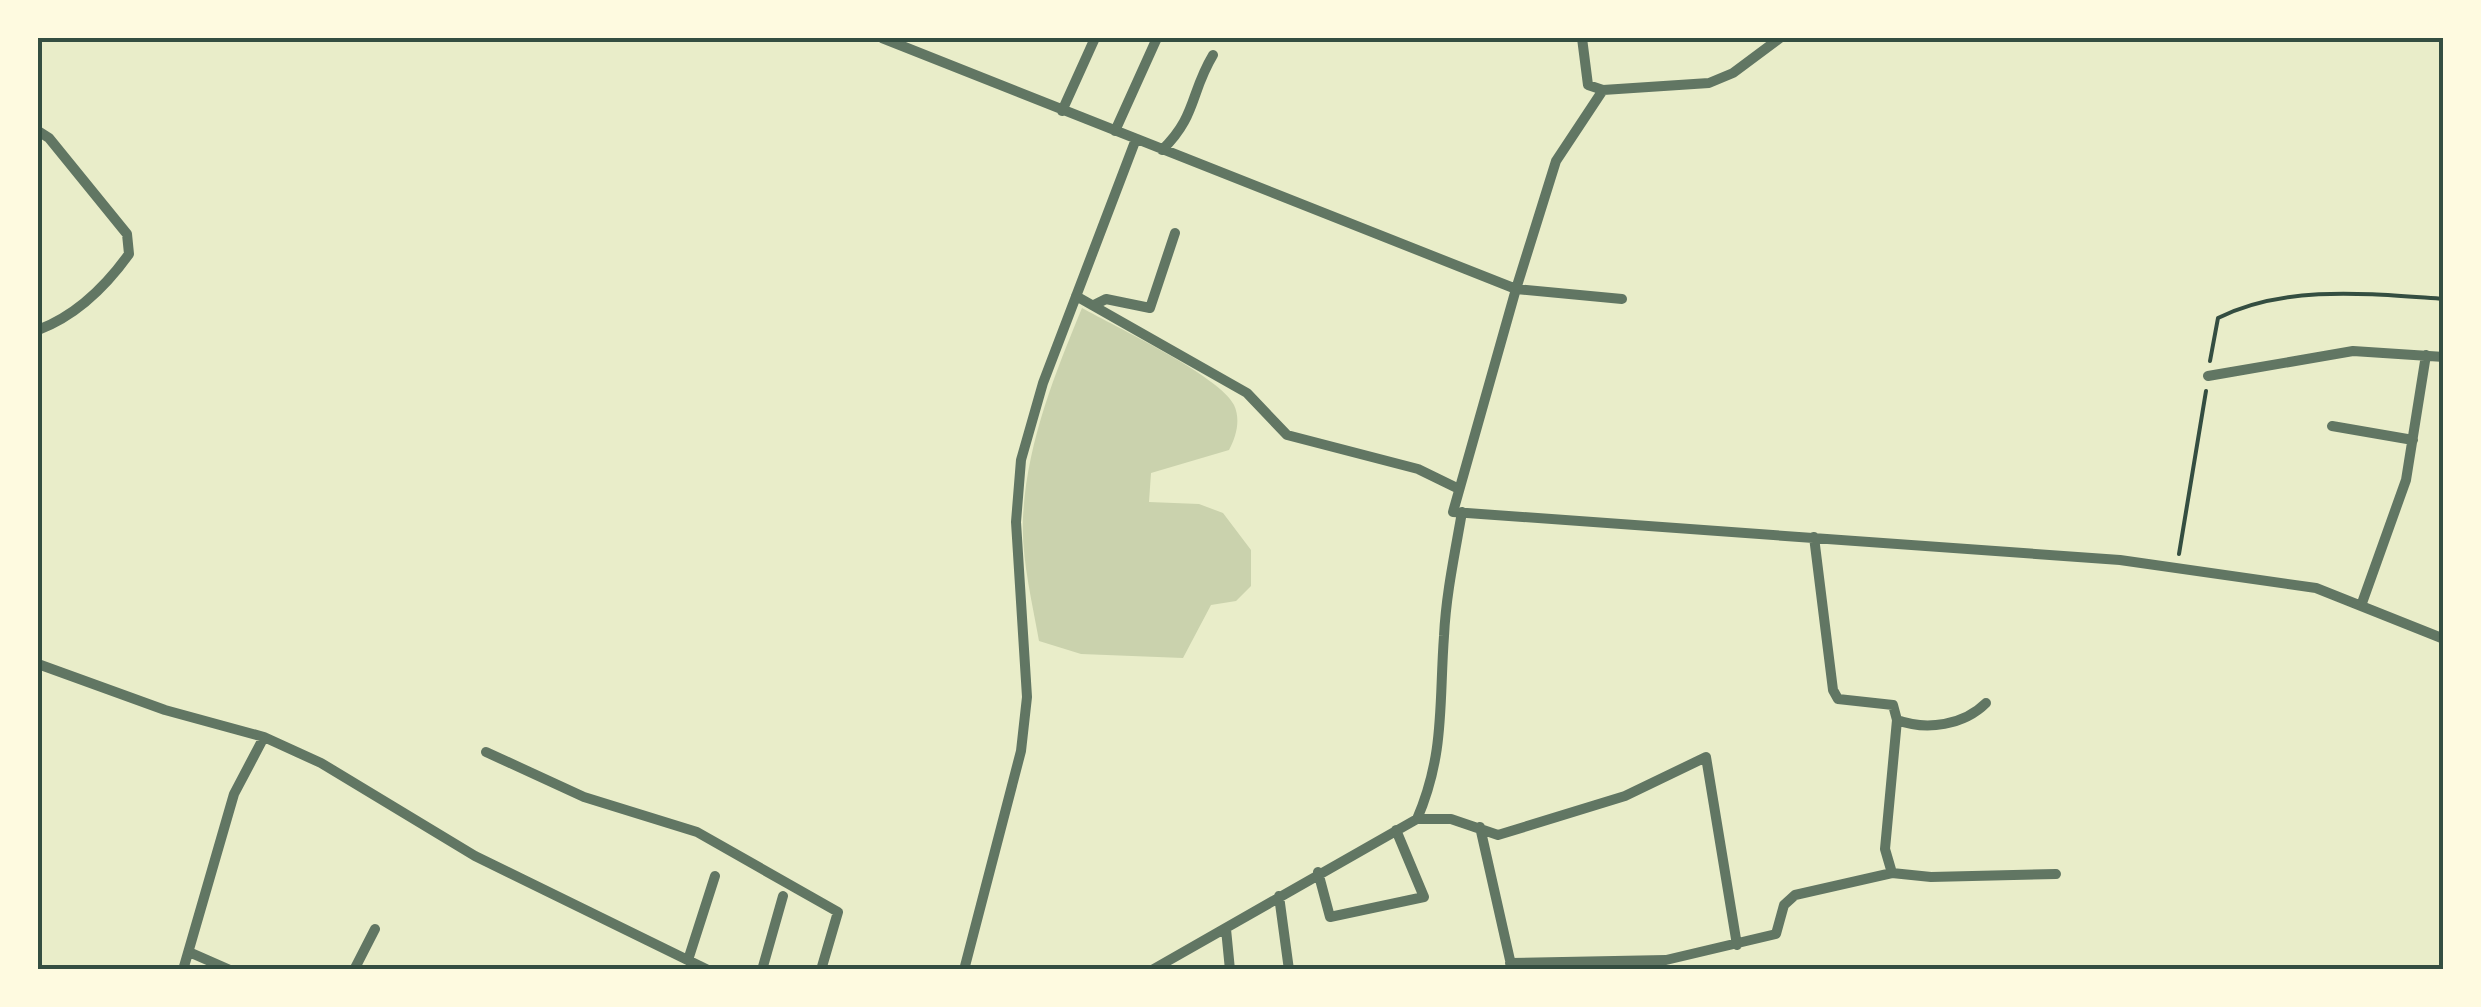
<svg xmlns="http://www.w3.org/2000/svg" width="2481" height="1007" viewBox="0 0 2481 1007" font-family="'Asap Condensed',sans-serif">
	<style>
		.green { fill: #cad2ad }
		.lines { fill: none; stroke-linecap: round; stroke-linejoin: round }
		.path { stroke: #344e41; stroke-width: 4 }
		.minor { stroke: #617663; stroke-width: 10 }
		.neatline { fill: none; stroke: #344e41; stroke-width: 4 }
	</style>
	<rect width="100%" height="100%" fill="#e9edc9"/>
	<!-- green -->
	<path class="green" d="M1082,308C1114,326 1220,376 1234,405C1241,420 1236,437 1229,450L1151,473L1149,502L1199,504L1223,513L1251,550V586L1236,601L1211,605L1183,658L1081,654L1039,641C1032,601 1021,557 1023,517C1027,443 1054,376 1082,308Z"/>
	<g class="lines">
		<!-- path -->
		<path class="path" d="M2210,361L2218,318C2285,284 2371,294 2444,299
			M2179,554L2206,391"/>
		<!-- minor -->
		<path class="minor" d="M882,38L1516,289L1453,512L2120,560L2316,588L2444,639
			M1582,38L1588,85L1603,90
			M1062,111L1095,38
			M38,131L49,138L127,234L129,254C106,286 75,316 38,330
			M1115,131L1157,38
			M1162,150C1197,116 1190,93 1213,55
			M1076,296L1247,393L1287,435L1418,469L1459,489
			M1622,299L1516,289L1556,161L1603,90L1709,83L1733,73L1780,38
			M1094,305L1106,299L1150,308L1175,233
			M2208,376L2353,351L2444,357
			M2332,426L2413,440
			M1814,537L1833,690L1838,699L1893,705L1897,720L1885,849L1892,873
			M2362,603L2406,480L2426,355
			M38,664L165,710L264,737L321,763L475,856L708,970
			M1897,720C1927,731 1964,725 1986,703
			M486,752L584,797L697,832L838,912L821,970
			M1417,819H1451L1498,835L1625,796L1706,757L1737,945
			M1480,827L1512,969
			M1318,872L1330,917L1424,897L1396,830
			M1279,896L1289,970
			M1226,929L1230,970
			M189,952L230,970
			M688,960L715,876
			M1510,963L1666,960L1776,934L1784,905L1795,895L1892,873L1931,877L2056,874
			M183,970L234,794L264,737
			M354,970L375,929
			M762,970L783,896
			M964,970L1021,751L1027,697L1016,522L1021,460L1043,383L1136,139
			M1152,970L1417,819C1445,754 1439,704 1444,636C1446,594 1455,553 1462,512"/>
	</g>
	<!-- border -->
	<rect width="2481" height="1007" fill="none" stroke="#fefae0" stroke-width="80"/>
	<rect x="40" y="40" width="2401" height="927" class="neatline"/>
</svg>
